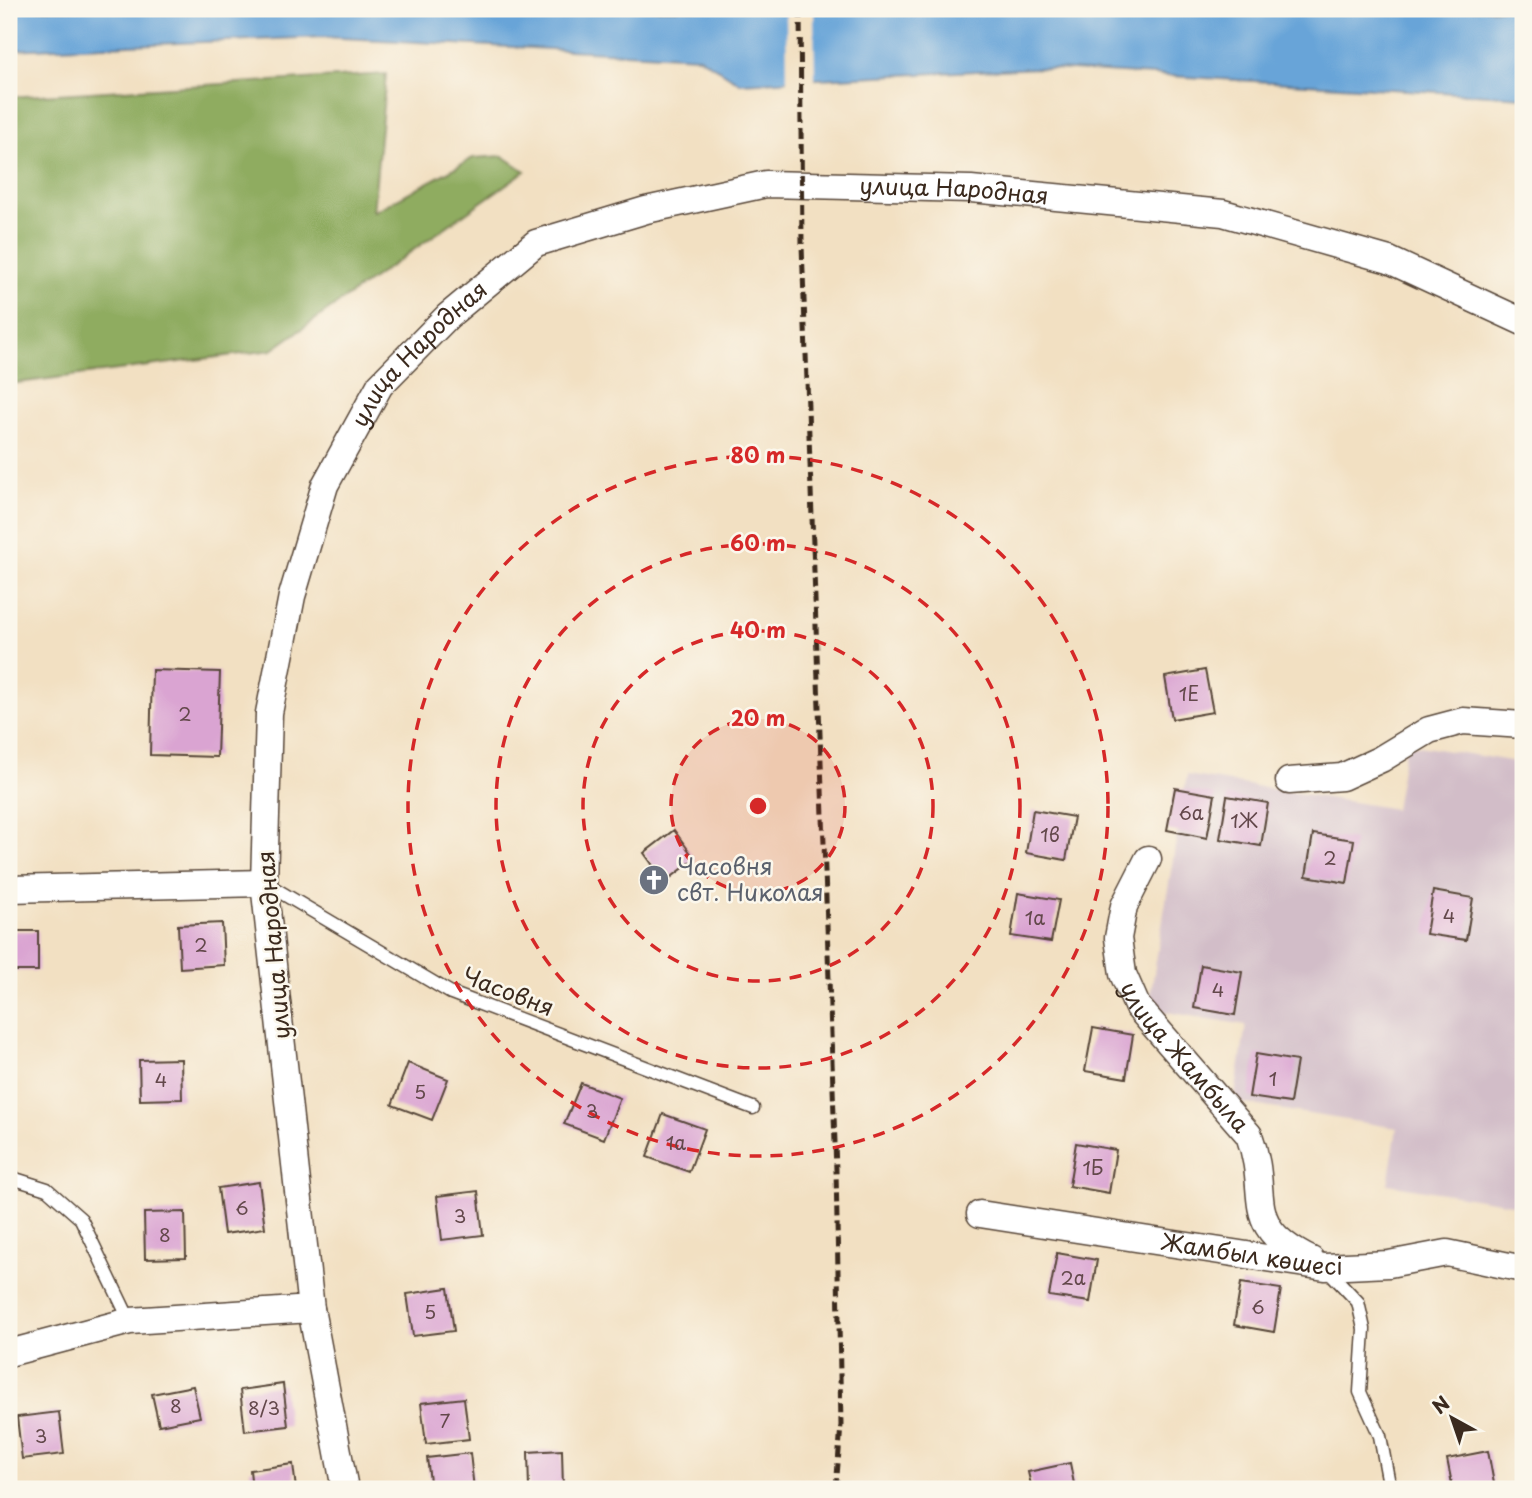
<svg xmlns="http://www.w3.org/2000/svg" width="1532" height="1498" viewBox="0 0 1532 1498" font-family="'Playpen Sans',sans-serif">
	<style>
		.industrial { fill: #d2bdc8 }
		.forest { fill: #8fac60; stroke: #656b3f; stroke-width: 2 }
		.water { fill: #67a4d8; stroke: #51677b; stroke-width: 2 }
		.pier { fill: #f2e0c2 }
		.building { fill: #daa4d2 }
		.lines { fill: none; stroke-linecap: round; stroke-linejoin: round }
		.service-casing { stroke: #564537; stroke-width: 15 }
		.minor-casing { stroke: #564537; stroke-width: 29 }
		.service { stroke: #fff; stroke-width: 12 }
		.minor { stroke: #fff; stroke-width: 26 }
		.rail { stroke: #3b2a1e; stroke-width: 5; stroke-dasharray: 10 5; stroke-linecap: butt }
		.ring { fill: none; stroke: #d62828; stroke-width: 3.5; stroke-dasharray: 12 9 }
		.labels { text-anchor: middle; stroke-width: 5; stroke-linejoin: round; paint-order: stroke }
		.number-label { font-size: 19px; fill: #63484b }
		.street-label { font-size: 23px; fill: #3b2a1e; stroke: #fbf7ec }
		.worship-label { font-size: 23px; fill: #5b616d; stroke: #fbf7ec; text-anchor: start }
		.centre { fill: #d62828; stroke: #fbf7ec; stroke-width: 3.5 }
		.ring-label { font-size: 21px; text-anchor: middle; font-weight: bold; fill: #d62828; stroke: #fbf7ec; stroke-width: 5; stroke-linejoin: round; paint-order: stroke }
	</style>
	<rect width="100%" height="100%" fill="#fbf7ec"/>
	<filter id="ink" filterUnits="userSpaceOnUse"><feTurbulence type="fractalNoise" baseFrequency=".0143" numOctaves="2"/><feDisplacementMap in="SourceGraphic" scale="14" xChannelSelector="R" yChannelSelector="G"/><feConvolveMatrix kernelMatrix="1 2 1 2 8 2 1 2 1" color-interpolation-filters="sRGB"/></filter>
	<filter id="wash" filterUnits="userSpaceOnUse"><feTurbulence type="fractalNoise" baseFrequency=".00686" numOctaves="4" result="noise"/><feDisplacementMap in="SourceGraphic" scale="28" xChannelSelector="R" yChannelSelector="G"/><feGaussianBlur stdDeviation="1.57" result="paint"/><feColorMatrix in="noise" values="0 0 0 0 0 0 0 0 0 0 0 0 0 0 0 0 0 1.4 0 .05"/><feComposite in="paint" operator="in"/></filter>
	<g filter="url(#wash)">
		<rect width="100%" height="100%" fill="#f2e0c2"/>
		<!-- industrial -->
		<path class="industrial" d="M1406,744L1523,763V1206L1388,1184L1397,1128L1234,1102L1246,1025L1148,1009L1187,775L1395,809Z"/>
		<!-- forest -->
		<path class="forest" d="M386,74L373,212L473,158L503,156L525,171L272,350L9,384V97Z"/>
		<!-- water -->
		<path class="water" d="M9,9H1523V97L1038,68L740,83L699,57L323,37L9,50Z"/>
		<!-- pier -->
		<path class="pier" d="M786,9H814L815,82L787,84Z"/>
		<g id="blocks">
			<!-- building -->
			<path class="building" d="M152,670L220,672L217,757L150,755Z
				M1205,670L1213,712L1172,719L1165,677Z
				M1175,788L1215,795L1207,838L1167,830Z
				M1227,796L1268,803L1261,846L1220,839Z
				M1033,810L1074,817L1066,860L1026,853Z
				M674,830L695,859L665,882L644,853Z
				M1313,834L1354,840L1347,883L1306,876Z
				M1433,891L1473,898L1466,940L1426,934Z
				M1018,893L1059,900L1051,942L1011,936Z
				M222,923L224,965L180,968L178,925Z
				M9,931H38V971H9Z
				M1201,965L1242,972L1235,1015L1194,1008Z
				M1093,1028L1133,1035L1126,1078L1085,1071Z
				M1256,1054L1297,1061L1290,1103L1249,1097Z
				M181,1059L182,1099L140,1100L139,1060Z
				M408,1063L448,1079L432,1120L392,1105Z
				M581,1083L620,1098L604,1139L564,1124Z
				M663,1114L705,1129L689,1172L647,1157Z
				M1076,1143L1116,1150L1109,1193L1069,1186Z
				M259,1182L265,1228L224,1234L218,1188Z
				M478,1191L483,1235L442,1240L437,1196Z
				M185,1212L186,1258L145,1259L144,1213Z
				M1057,1253L1097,1260L1090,1302L1049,1296Z
				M1241,1283L1281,1289L1274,1332L1234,1325Z
				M448,1288L454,1331L413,1336L407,1294Z
				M283,1384L288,1426L245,1431L240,1390Z
				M193,1386L200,1417L159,1425L152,1394Z
				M464,1398L469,1439L426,1444L421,1403Z
				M59,1412L64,1454L22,1459L17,1417Z
				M562,1450L563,1489H529L528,1452Z
				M1488,1451L1495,1489H1453L1447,1459Z
				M470,1453L474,1489H431L427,1458Z
				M1070,1463L1075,1489H1032L1028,1472Z
				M293,1464L296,1489H252L250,1470Z"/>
		</g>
	</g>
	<g filter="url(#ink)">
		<use href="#blocks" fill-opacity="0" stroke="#564537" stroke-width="2"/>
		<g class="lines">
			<!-- service casing -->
			<g class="service-casing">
				<path id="service" d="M265,883L451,993L753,1108
					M9,1177L47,1189L81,1219L130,1321
					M1325,1267L1358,1302L1364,1329L1360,1392L1380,1436L1390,1489"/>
			</g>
			<!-- minor casing -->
			<g class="minor-casing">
				<g id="minor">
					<path d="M1289,781L1342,777L1381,759L1429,730L1463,721L1523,725"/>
					<path id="s1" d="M1148,859L1124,906L1118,938L1123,974L1137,1006L1249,1135C1272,1197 1238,1224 1311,1260"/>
					<path d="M9,889L264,883"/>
					<path id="s2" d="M980,1214L1325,1267L1389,1264L1447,1253L1523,1269"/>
					<path d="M9,1353L130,1321L311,1309"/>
					<path id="s3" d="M345,1489L311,1309L264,883L269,713L292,596L325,485L380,385L448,316L536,243L646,210L766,184L971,189L1223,213L1389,260L1523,322"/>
				</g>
			</g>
			<!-- service -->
			<use href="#service" class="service"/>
			<!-- minor -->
			<use href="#minor" class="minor"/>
			<!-- rail -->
			<path class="rail" d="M800,9L802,245L836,1170L841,1425L836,1489"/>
		</g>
	</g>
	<!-- distance rings -->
	<circle cx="758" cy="806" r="87" fill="#d62828" fill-opacity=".12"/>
	<g class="ring">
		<circle cx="758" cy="806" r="87"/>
		<circle cx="758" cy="806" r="175"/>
		<circle cx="758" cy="806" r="262"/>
		<circle cx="758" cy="806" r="350"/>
	</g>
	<!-- icons -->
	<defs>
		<g id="church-disc" transform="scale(1.575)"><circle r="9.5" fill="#6b7280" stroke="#fbf7ec"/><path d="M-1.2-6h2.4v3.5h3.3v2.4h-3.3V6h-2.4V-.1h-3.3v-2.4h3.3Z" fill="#fff"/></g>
	</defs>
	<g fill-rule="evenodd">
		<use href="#church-disc" x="654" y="880"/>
	</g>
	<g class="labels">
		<!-- number labels -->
		<g class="number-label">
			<text x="1189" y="701">1Е</text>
			<text x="185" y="721">2</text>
			<text x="1191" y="820">6а</text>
			<text x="1244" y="828">1Ж</text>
			<text x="1050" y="842">1в</text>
			<text x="1330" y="865">2</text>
			<text x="1449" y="923">4</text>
			<text x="1035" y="925">1а</text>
			<text x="201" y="952">2</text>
			<text x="1218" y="997">4</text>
			<text x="1273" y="1086">1</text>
			<text x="161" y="1087">4</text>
			<text x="420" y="1099">5</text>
			<text x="592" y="1118">3</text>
			<text x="676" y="1150">1а</text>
			<text x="1093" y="1175">1Б</text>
			<text x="242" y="1215">6</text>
			<text x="460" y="1223">3</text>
			<text x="165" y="1242">8</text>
			<text x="1073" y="1285">2а</text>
			<text x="1258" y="1314">6</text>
			<text x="430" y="1319">5</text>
			<text x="176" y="1413">8</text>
			<text x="264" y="1415">8/3</text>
			<text x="445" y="1428">7</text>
			<text x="41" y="1443">3</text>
		</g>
		<!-- street labels -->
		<g class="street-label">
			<text dy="8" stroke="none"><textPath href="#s3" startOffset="1768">улица Народная</textPath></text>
			<text dy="8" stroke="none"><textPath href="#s3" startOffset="1180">улица Народная</textPath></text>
			<text transform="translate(274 945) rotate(-95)" y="8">улица Народная</text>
			<text transform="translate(508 992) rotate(21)" y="8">Часовня</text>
			<text dy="8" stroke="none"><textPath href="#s1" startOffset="226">улица Жамбыла</textPath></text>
			<text dy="8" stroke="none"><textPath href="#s2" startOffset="275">Жамбыл көшесі</textPath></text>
		</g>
		<!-- worship labels -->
		<g class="worship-label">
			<text x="677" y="875">Часовня<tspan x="677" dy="26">свт. Николая</tspan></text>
		</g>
	</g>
	<circle cx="758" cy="806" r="10" class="centre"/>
	<g class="ring-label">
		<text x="758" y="463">80 m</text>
		<text x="758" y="551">60 m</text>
		<text x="758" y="638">40 m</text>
		<text x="758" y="726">20 m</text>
	</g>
	<!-- margin -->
	<rect width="1532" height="1498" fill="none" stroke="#fbf7ec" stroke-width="35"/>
	<!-- north arrow -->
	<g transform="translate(1452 1418) rotate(320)" stroke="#fbf7ec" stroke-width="5" paint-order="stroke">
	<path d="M0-5L12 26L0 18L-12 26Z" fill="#3b2a1e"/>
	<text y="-10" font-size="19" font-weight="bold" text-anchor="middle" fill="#3b2a1e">N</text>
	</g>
</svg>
